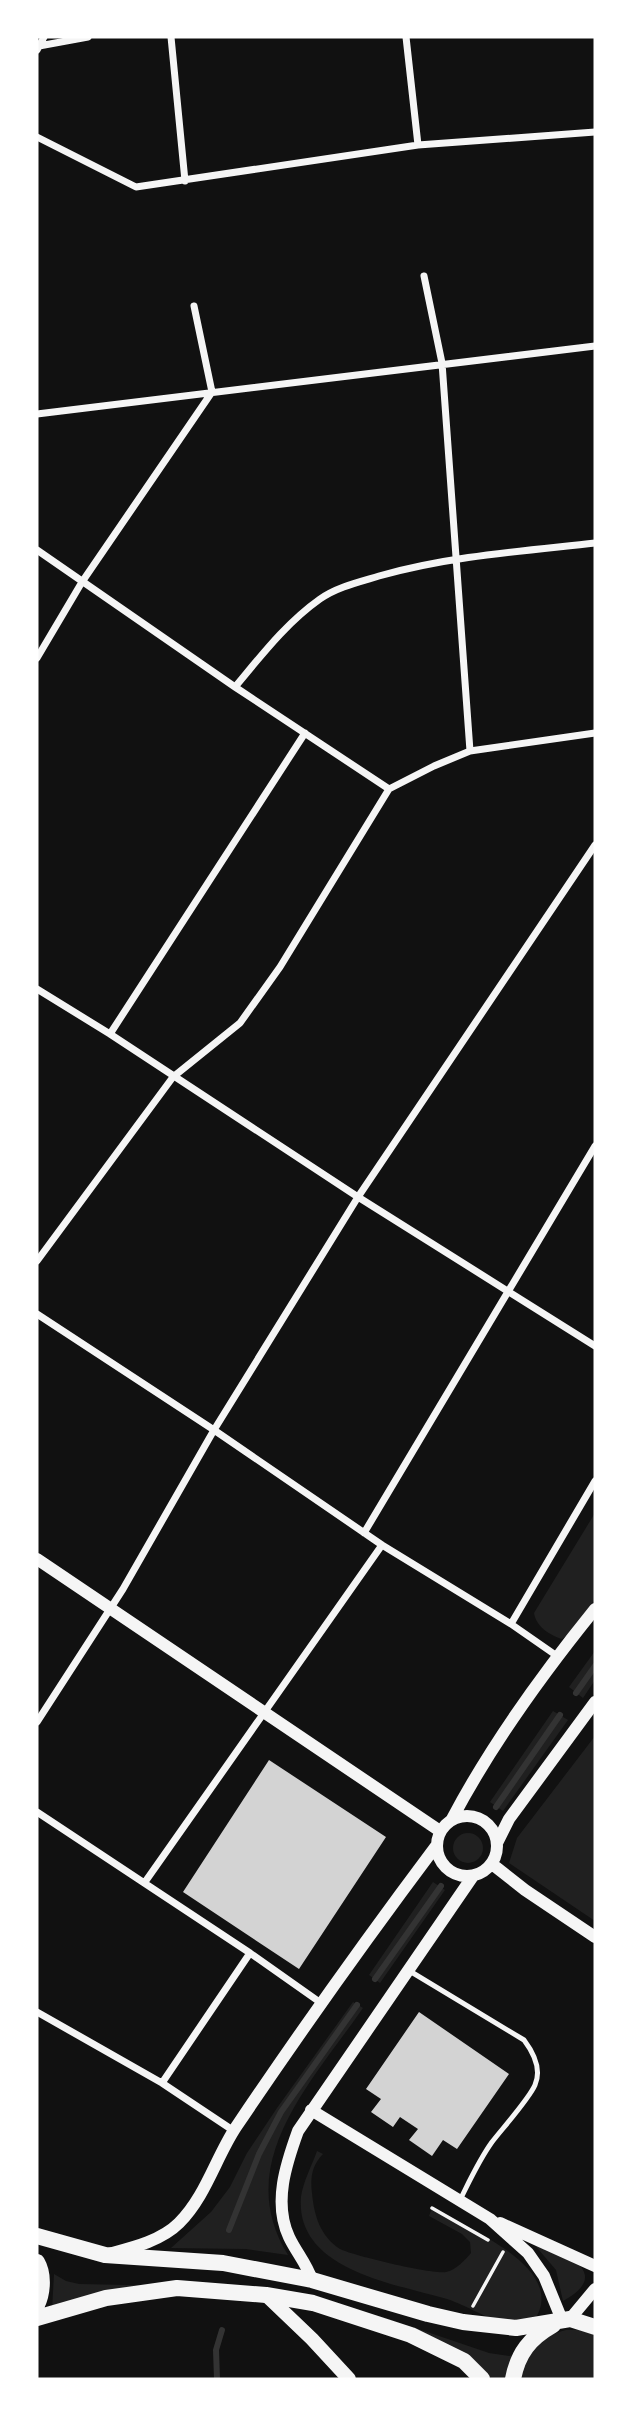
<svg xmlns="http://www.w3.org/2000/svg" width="632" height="2416" viewBox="0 0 632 2416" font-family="'Playfair Display',serif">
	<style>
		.green { fill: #202020 }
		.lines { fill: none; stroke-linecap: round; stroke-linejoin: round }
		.stream { stroke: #333; stroke-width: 6 }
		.building { fill: #d3d3d3 }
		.path { stroke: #f5f5f5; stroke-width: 3.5 }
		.service { stroke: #f5f5f5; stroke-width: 5 }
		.minor { stroke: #f5f5f5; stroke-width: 7 }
		.tertiary { stroke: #f5f5f5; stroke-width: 12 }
		.secondary { stroke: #f5f5f5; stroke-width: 14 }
		.primary { stroke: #f5f5f5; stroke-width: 16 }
	</style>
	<rect width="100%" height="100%" fill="#111"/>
	<!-- green -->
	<path class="green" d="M595,1513V1599L572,1632L562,1639C549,1635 536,1626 534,1613Z
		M595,1651V1680L583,1698L569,1687Z
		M553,1711L568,1720L503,1811L490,1802Z
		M595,1736V1921L509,1863L517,1838Z
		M453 1848a15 15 0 1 1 30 0a15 15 0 1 1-30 0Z
		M433,1882L445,1890L380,1983L369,1975Z
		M353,2002L363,2008C312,2082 231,2163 288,2255L246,2249L171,2248L211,2212L230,2187L247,2153L277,2108Z
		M317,2151L323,2154C312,2165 310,2178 312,2193C314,2215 320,2236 340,2249C351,2255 434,2275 446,2272C456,2270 465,2260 471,2253L470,2242L462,2234L429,2216L432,2208C466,2228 572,2269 533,2322C526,2323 519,2325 512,2324C496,2324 464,2304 447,2299C396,2284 295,2270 301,2197C303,2182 312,2165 317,2151Z
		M533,2243L580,2266C594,2281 576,2294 563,2301L556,2270Z
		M54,2274L66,2281L79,2284L176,2286L345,2307L386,2318L489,2353L509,2356L520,2353L507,2379H486L383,2322L196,2291L52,2310Z
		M566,2330H580L595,2335V2379H520C529,2351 536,2338 566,2330Z"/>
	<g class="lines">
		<!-- stream -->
		<path class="stream" d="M576,1693L595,1666
			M496,1807L560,1715
			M375,1979L441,1886
			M229,2230L259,2154L281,2112L357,2005
			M217,2379L216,2350L222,2330"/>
	</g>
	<!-- building -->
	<path class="building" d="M269,1760L386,1837L299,1969L183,1892Z
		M419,2012L509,2074L457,2149L443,2140L432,2156L409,2140L418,2129L400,2117L393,2127L371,2112L381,2099L366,2089Z"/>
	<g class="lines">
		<!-- path -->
		<path class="path" d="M432,2208L488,2240
			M473,2306L503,2252"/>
		<!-- service -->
		<path class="service" d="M408,1970L524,2040C533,2052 542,2069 535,2085C529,2099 502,2129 492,2142C479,2160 470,2180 460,2200"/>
		<!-- minor -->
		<path class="minor" d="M171,37L185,181
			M406,37L418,145
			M39,46L88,37
			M37,50L44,37
			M37,137L136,187L418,145L595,132
			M424,276L442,363L470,751
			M37,414L595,346
			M37,550L235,687L389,789
			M37,658L82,582L212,392L194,306
			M235,687C261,656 286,623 320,599C337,587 359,582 379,576C450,556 523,551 595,543
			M37,989L110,1034L358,1197L595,1346
			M110,1034L305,733
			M37,1261L173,1077L240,1023L280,967L389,789L434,766L470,751L595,733
			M37,1314L214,1430L382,1545L511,1624L557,1656
			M364,1533L595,1146
			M511,1624L595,1481
			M37,1722L123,1589L214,1430L358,1197L595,845
			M37,1812L250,1953L321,2003
			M145,1882L382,1545
			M37,2012L162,2083L234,2131
			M162,2083L250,1953"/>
		<!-- tertiary -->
		<path class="tertiary" d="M37,1559L440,1831
			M437 1846a30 30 0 1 1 60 0a30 30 0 1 1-60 0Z
			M452,1819C490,1747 544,1672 595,1609
			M497,1843L509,1819L595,1702
			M492,1864L525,1890L595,1937
			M311,2110L490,2219L528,2253L544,2276L562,2320
			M500,2223L595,2266
			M112,2253C135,2247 162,2240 179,2223C206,2196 216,2157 236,2127C300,2032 367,1938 436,1846
			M312,2280C307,2264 296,2252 289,2237C273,2203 286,2164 298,2131L473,1876
			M570,2319L595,2289"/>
		<!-- secondary -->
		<path class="secondary" d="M266,2295L312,2339L349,2379"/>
		<!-- primary -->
		<path class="primary" d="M37,2236L105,2255L223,2263L312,2280L428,2314L463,2322L516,2328L570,2319L595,2327
			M37,2262C44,2274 43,2292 37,2305
			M37,2318L106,2298L177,2288L266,2295L313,2303L411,2335L464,2361L482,2379
			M513,2379C518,2353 530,2338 553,2325"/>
	</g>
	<!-- border -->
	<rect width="632" height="2416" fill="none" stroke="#ffffff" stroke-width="77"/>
</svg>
